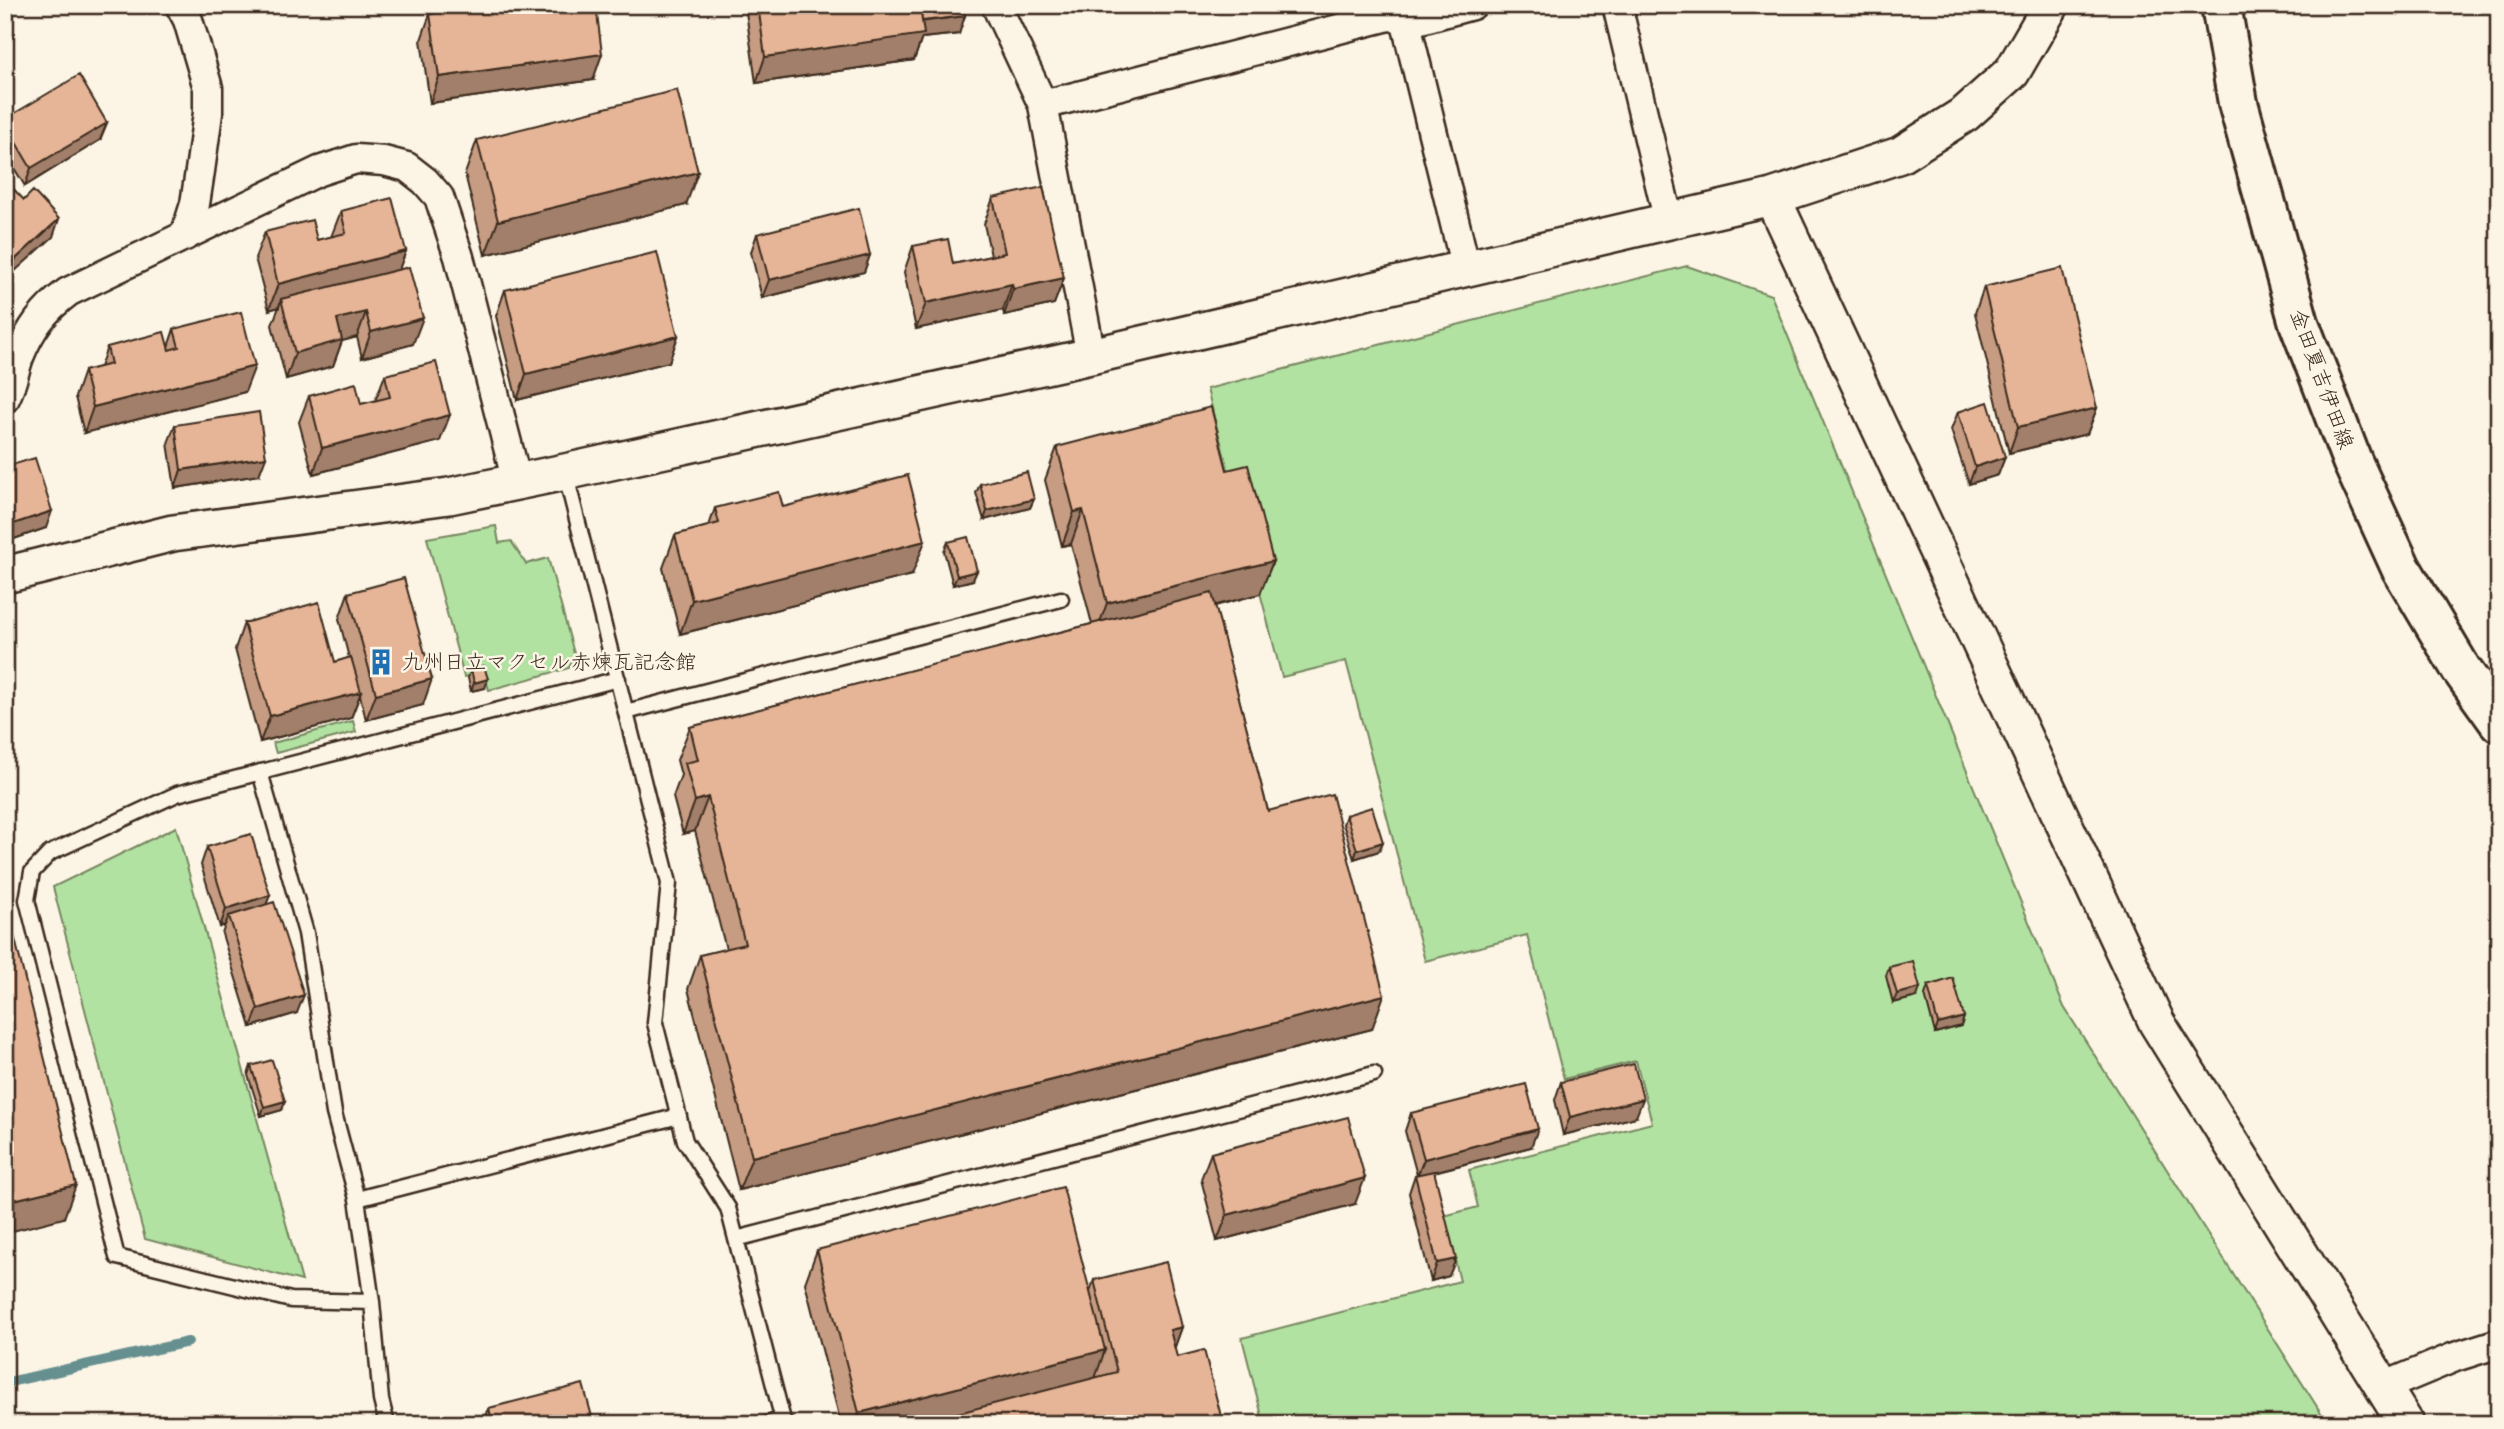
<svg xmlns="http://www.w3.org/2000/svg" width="2504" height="1429" viewBox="0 0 2504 1429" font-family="Kalam,'Klee One',sans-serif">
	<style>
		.green { fill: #b2e2a2; stroke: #768660; stroke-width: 2 }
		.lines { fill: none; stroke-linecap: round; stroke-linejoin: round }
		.stream { stroke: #668f8f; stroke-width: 10 }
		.service-casing { stroke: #3b2a1e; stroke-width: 19 }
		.minor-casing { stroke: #3b2a1e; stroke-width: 33 }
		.tertiary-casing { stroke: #3b2a1e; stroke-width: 40 }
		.secondary-casing { stroke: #3b2a1e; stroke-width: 44 }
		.service { stroke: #fcf5e5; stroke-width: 14 }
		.minor { stroke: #fcf5e5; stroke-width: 28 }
		.tertiary { stroke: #fcf5e5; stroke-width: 35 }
		.secondary { stroke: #fcf5e5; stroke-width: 38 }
		.wall { fill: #c69c82; stroke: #3b2a1e; stroke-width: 2 }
		.shaded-wall { fill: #a17f6a; stroke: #3b2a1e; stroke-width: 2 }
		.building { fill: #e6b597; stroke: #3b2a1e; stroke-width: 2 }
		.labels { text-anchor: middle; stroke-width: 5; stroke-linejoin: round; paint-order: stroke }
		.street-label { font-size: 21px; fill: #3b2a1e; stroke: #fcf5e5 }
		.poi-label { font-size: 21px; fill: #3b2a1e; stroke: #fcf5e5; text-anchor: start }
	</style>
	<rect width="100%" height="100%" fill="#fcf5e5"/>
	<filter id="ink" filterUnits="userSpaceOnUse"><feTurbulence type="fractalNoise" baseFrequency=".0143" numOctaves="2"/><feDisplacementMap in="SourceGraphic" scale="14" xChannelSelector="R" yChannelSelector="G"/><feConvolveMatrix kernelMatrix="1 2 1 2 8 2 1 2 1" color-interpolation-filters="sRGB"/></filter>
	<g filter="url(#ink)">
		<!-- green -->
		<path class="green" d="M1687,266L1771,295L2064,1007L2328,1424H1264L1242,1338L1460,1281L1444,1216L1478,1207L1469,1170L1652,1123L1636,1061L1564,1079L1527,935L1425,961L1346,661L1282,677L1207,389Z
			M496,526L499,543L511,541L526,564L548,558L575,657L569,668L489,690L484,672L464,677L427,538Z
			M353,721L356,732L276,753L273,743Z
			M176,827L302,1281L145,1239L53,887Z"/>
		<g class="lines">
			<!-- stream -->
			<path class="stream" d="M9,1382L188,1342"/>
			<!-- service casing -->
			<g class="service-casing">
				<path id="service" d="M565,472L669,883L655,1023L685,1141L728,1208L784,1424
					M626,712L1061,599
					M260,772L306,933L334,1113L357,1199L372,1302L381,1400L387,1424
					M357,1199L679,1116
					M736,1239L1374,1074
					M372,1302L291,1300L117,1257L27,900L32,872L50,853L177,794L618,679
					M767,1424L783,1419"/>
			</g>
			<!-- minor casing -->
			<g class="minor-casing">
				<path id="minor" d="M180,5L188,20L208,88V113L200,171L195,204L185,236
					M996,5L1043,105L1091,356
					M1617,5L1669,222
					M1393,15L1406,23L1472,5
					M1406,23L1466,269
					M1043,105L1393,15L1391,5
					M5,398C12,385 14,371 19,357C30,329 44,310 68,292L319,171L356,159L384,161L407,167L425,181L439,197L459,257L517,482
					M2383,1387L2455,1357L2499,1343"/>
			</g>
			<!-- tertiary casing -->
			<g class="tertiary-casing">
				<path id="tertiary" d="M1772,197L2157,1023L2406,1424
					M5,575L173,533L449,496L565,472L1091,356L1772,197L1900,155L1965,114L2012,72L2051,5"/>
			</g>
			<!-- secondary casing -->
			<g class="secondary-casing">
				<path id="secondary" d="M2221,5L2238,103L2299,323L2352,461L2401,568L2461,669L2499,722"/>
			</g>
			<!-- service -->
			<use href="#service" class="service"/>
			<!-- minor -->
			<use href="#minor" class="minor"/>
			<!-- tertiary -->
			<use href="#tertiary" class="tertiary"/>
			<!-- secondary -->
			<use href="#secondary" class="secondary"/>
		</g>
		<!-- wall -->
		<path class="wall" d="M745,5H964L959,34L922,38L914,60L756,83Z
			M430,14L593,80L430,103L421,40Z
			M5,119L100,140L25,186L5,153Z
			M477,140L686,205L485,255L465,174Z
			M993,198L1064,278L1054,304L1004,315L1003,310L916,329L904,272L913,246L953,264L991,256L984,224Z
			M341,211L406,251L399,269L413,344L362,358L357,337L342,341L333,366L286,379L272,325L279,307L269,310L255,258L265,232L317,240L331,237Z
			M757,234L870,255L864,272L762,298L751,252Z
			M1984,287L2097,408L2087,434L2009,453L1975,313Z
			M505,290L678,336L669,362L517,400L496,316Z
			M174,329L245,392L84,433L75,397L84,371L100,367L107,347H168Z
			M385,375L440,441L313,474L299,422L309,396L361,404L375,401Z
			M1958,412L2005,457L1998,475L1969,484L1951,430Z
			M175,425L259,475L175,488L168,443Z
			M1057,447L1227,470L1273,561L1260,594L1215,606L1268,811L1372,1029L739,1190L688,989L700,955L726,949L695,831L683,834L673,797L681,775L677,760L690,727L1092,624L1071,544L1062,546L1045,480Z
			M5,467L46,528L5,542Z
			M980,484L1034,499L1030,508L984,520L976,493Z
			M783,507L912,575L680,634L663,568L675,535L709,526L715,508Z
			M948,542L973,580L953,585L944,551Z
			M348,593L423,705L366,720L360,695L351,718L260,742L235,649L244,623L335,662L349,658L339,619Z
			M471,669L485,688L471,691L468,678Z
			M1346,815L1379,851L1354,859L1343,824Z
			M207,847L270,895L266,904L297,1013L251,1027L222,934L225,925L220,927L201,865Z
			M1889,967L1917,997L1893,1003L1886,976Z
			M1928,986L1964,1017L1961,1026L1935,1033L1925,995Z
			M251,1066L285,1101L282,1110L261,1116L248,1075Z
			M1561,1082L1636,1117L1563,1135L1555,1100Z
			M1411,1113L1531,1147L1434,1172L1449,1276L1431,1281L1409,1193L1415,1175H1417L1405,1131Z
			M1211,1153L1355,1204L1217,1241L1201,1179Z
			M817,1250L1090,1291L1094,1280L1182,1327L1174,1349L1177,1357L1223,1424H841L805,1283Z
			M489,1408L594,1424H483Z"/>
		<!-- shaded-wall -->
		<path class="shaded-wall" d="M965,16L959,34L922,38L914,60L756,83L765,57L920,22Z
			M602,54L593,80L430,103L439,77Z
			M107,123L100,140L25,186L31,168Z
			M698,172L686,205L485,255L498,221Z
			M59,219L53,237L5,280V271L7,267Z
			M406,251L396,277L281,299L279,307L269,310L278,284Z
			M870,255L864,272L762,298L769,280Z
			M1064,278L1054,304L1004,315L1013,289Z
			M1012,284L1003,310L916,329L926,303Z
			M366,312L357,337L342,341L333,366L286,379L295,353L337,319Z
			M423,318L413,344L362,358L371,332Z
			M678,336L669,362L517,400L526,374Z
			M255,366L245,392L84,433L93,407Z
			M2097,408L2087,434L2009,453L2018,427Z
			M450,415L440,441L313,474L322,448Z
			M266,457L259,475L175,488L181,470Z
			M2005,457L1998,475L1969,484L1975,467Z
			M1034,499L1030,508L984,520L987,511Z
			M1083,510L1071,544L1062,546L1074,512Z
			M52,511L46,528L5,542V538L10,525Z
			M925,541L912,575L680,634L692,600Z
			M1273,561L1260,594L1095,636L1107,603Z
			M977,571L973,580L953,585L957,576Z
			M432,679L423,705L366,720L376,694Z
			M488,679L485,688L471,691L474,683Z
			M361,692L351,718L260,742L270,716Z
			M708,797L695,831L683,834L695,801Z
			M1383,842L1379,851L1354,859L1357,850Z
			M270,895L263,913L229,916L225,925L220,927L226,909Z
			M1920,988L1917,997L1893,1003L1897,994Z
			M304,995L297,1013L251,1027L258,1009Z
			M1384,995L1372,1029L739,1190L752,1157Z
			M1964,1017L1961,1026L1935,1033L1938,1024Z
			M1643,1099L1636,1117L1563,1135L1570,1117Z
			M285,1101L282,1110L261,1116L264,1107Z
			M1538,1129L1531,1147L1417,1176L1424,1159Z
			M1365,1178L1355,1204L1217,1241L1227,1215Z
			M76,1185L64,1218L5,1233V1202Z
			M1456,1259L1449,1276L1431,1281L1437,1263Z
			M1182,1327L1170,1361V1330Z
			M1105,1350L1093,1384L938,1424H856L859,1413Z"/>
		<!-- building -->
		<path class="building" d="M492,5H596L602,54L439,77L430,14Z
			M758,5H920L924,34L765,57Z
			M920,5H964L965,16L922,21Z
			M79,75L107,123L31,168L5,124V119Z
			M677,90L698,172L498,221L477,140Z
			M5,180L24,200L33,191L59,219L7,267L5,265Z
			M1043,187L1064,278L1013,289L1012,284L926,303L913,246L948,239L953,264L1005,253L993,198Z
			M392,198L406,251L278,284L265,232L312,220L317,240L346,233L341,211Z
			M859,208L870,255L769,280L757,234Z
			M657,252L678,336L526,374L505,290Z
			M409,267L423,318L371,332L366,312L337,319L342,340L295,353L281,299Z
			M2062,268L2097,408L2018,427L1984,287Z
			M241,312L255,366L93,407L84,371L111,364L107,347L164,332L169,350L179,347L174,329Z
			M436,362L450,415L322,448L309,396L356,383L361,404L390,397L385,375Z
			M1988,402L2005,457L1975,467L1958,412Z
			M1211,407L1227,470L1248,465L1273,561L1107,603L1083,510L1074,512L1057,447Z
			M259,412L266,457L181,470L175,425Z
			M35,458L52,511L10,525L5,510V467Z
			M1027,472L1034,499L987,511L980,484Z
			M908,475L925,541L692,600L675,535L719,523L715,508L779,492L783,507Z
			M968,537L977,571L957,576L948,542Z
			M404,578L432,679L376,694L348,593Z
			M1212,593L1268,811L1332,794L1384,995L752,1157L700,955L745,944L708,797L695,801L685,763L698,760L690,727Z
			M319,602L335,662L351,657L361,692L270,716L244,623Z
			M484,666L488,679L474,683L471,669Z
			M1372,807L1383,842L1357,850L1346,815Z
			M251,834L270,895L226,909L207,847Z
			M274,902L304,995L258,1009L229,916Z
			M11,923L76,1185L5,1202V925Z
			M1913,961L1920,988L1897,994L1889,967Z
			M1953,978L1964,1017L1938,1024L1928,986Z
			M272,1060L285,1101L264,1107L251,1066Z
			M1634,1064L1643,1099L1570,1117L1561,1082Z
			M1526,1084L1538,1129L1424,1159L1411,1113Z
			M1348,1117L1365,1178L1227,1215L1211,1153Z
			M1434,1171L1456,1259L1437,1263L1415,1175Z
			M1063,1187L1105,1350L859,1413L817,1250Z
			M1166,1262L1182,1327L1170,1330L1177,1357L1204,1350L1223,1424H916L1117,1372L1094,1280Z
			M583,1384L594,1424H493L489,1408Z"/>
	</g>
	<!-- icons -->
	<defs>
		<g id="building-bare" transform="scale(2.1)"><path d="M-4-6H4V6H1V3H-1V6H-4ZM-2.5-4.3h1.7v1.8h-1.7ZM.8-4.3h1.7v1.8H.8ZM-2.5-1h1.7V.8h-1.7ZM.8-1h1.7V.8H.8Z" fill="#1f6fb2" stroke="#fcf5e5" stroke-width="2.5" paint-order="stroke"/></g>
	</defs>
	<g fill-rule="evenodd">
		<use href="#building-bare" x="381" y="662"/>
	</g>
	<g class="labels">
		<!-- street labels -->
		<g class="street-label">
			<text transform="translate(2322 379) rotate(70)" y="7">金田夏吉伊田線</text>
		</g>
		<!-- poi labels -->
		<g class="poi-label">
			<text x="402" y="669">九州日立マクセル赤煉瓦記念館</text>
		</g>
	</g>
	<!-- margin -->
	<rect width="2504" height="1429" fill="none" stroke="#fcf5e5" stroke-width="28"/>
	<rect x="14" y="14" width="2476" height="1401" fill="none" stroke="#3b2a1e" stroke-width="2.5" filter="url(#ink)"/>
</svg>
